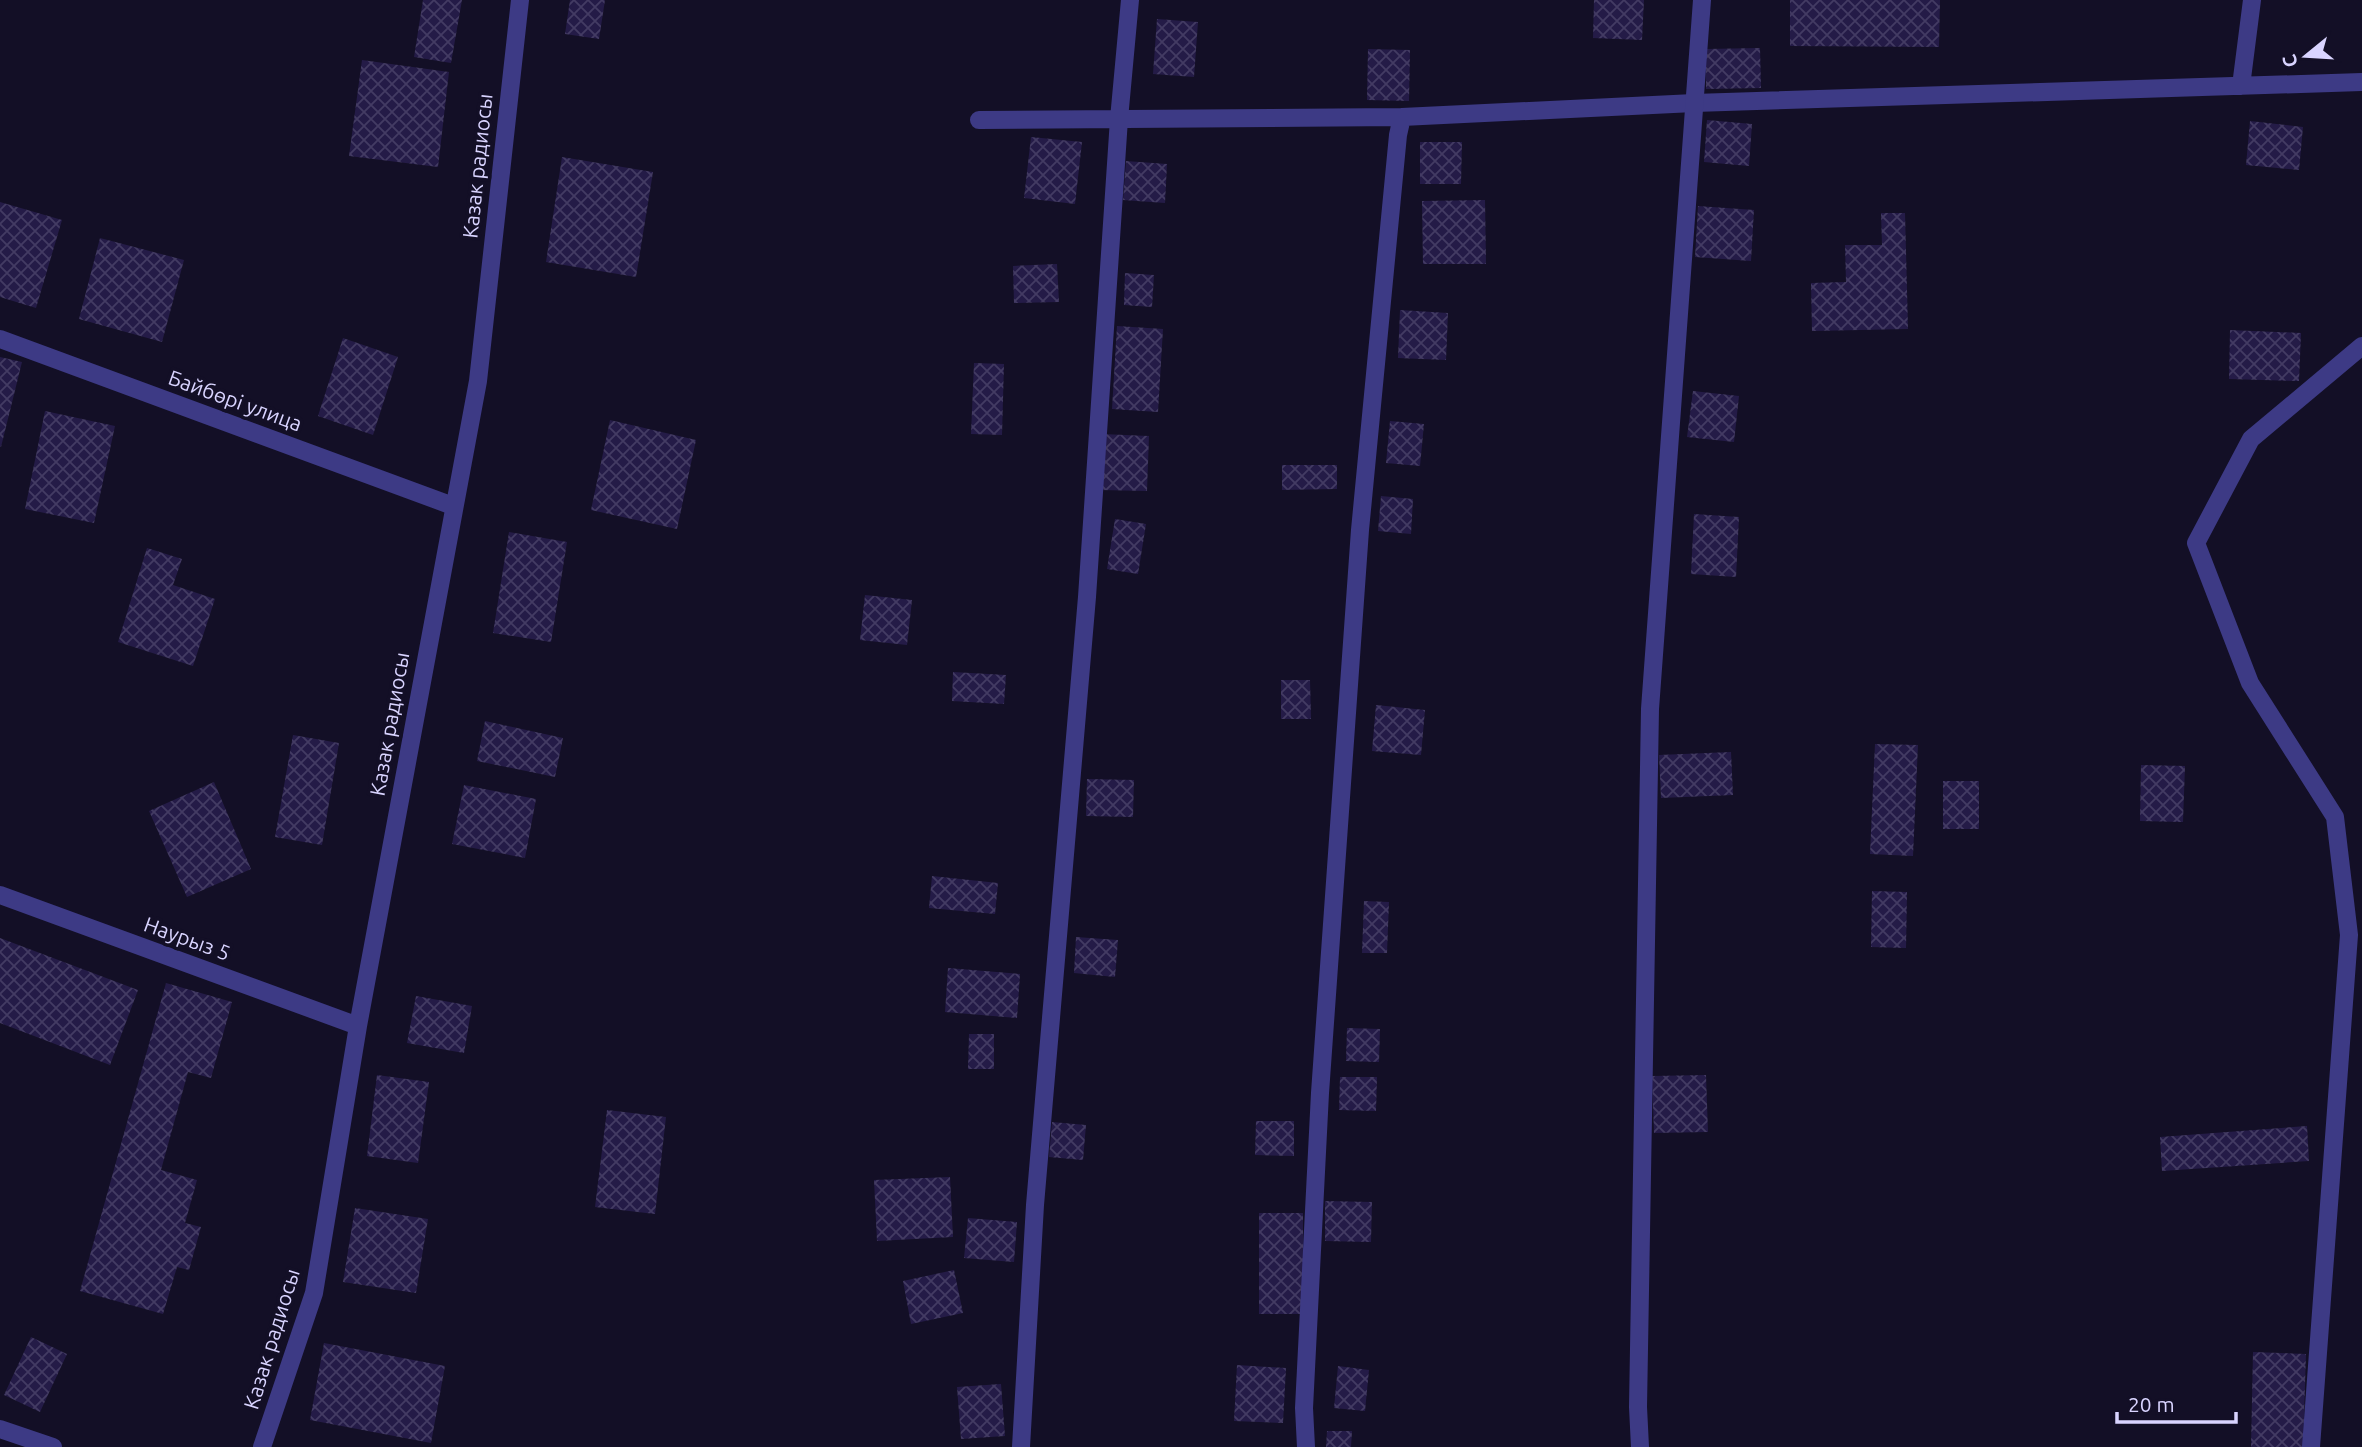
<svg xmlns="http://www.w3.org/2000/svg" width="2362" height="1447" viewBox="0 0 2362 1447" font-family="Ubuntu,sans-serif">
	<style>
		.building { fill: url(#building-cross-hatch) }
		.lines { fill: none; stroke-linecap: round; stroke-linejoin: round }
		.service { stroke: #3d3a85; stroke-width: 18 }
		.minor { stroke: #3d3a85; stroke-width: 18 }
		.labels { text-anchor: middle; stroke-width: 7; stroke-linejoin: round; paint-order: stroke }
		.street-label { font-size: 21px; fill: #d9d4ff; stroke: #130f26 }
	</style>
	<defs>
		<pattern id="building-cross-hatch" width="8" height="8" patternUnits="userSpaceOnUse" patternTransform="scale(1.75)"><rect width="8" height="8" fill="#241b47"/><path d="M0 0l8 8M0 8l8-8" fill="none" stroke="#433b63"/></pattern>
	</defs>
	<rect width="100%" height="100%" fill="#130f26"/>
	<!-- building -->
	<path class="building" d="M423,0H462L451,63L414,57Z
		M570,0H605L599,39L565,34Z
		M1594,0H1644L1642,40L1593,38Z
		M1790,0H1940L1939,47L1790,46Z
		M1157,19L1198,22L1194,77L1153,74Z
		M1760,48L1761,88L1706,89V49Z
		M1368,49L1410,50L1409,101L1367,100Z
		M362,60L449,72L438,167L349,156Z
		M1707,120L1752,124L1749,166L1704,162Z
		M2250,121L2303,127L2299,170L2246,165Z
		M1031,137L1082,142L1075,204L1024,198Z
		M1420,142H1462L1461,184H1420Z
		M562,157L653,172L636,277L546,262Z
		M1126,161L1167,164L1165,203L1123,200Z
		M1485,200L1486,264H1423L1422,201Z
		M0,202L62,220L36,308L0,297Z
		M1698,206L1754,210L1751,261L1695,257Z
		M1881,213H1905L1908,329L1812,331L1811,283L1846,282L1845,245H1882Z
		M100,238L184,260L162,342L79,319Z
		M1057,264L1059,302L1014,303L1013,266Z
		M1125,273L1154,275L1152,307L1124,305Z
		M1400,310L1448,313L1446,360L1398,358Z
		M1117,326L1163,329L1158,412L1112,409Z
		M2230,330L2301,333L2299,381L2229,379Z
		M343,338L398,357L373,435L318,416Z
		M0,357L22,362L1,447L0,446Z
		M974,363L1004,364L1002,435L971,434Z
		M1693,391L1739,396L1734,442L1687,437Z
		M45,411L115,426L94,523L25,509Z
		M610,420L696,440L677,529L591,510Z
		M1390,421L1424,424L1420,466L1386,463Z
		M1102,434L1149,436L1147,491L1100,490Z
		M1282,465H1337V489L1282,490Z
		M1381,496L1413,499L1411,534L1378,531Z
		M1694,514L1739,517L1736,577L1691,574Z
		M1115,519L1146,524L1138,574L1107,569Z
		M509,532L567,542L551,642L493,633Z
		M147,548L182,559L173,585L215,599L193,666L118,642Z
		M865,595L912,600L907,645L860,640Z
		M953,672L1006,675L1004,704L952,701Z
		M1281,680H1310L1311,719H1281Z
		M1376,705L1425,710L1421,755L1372,751Z
		M485,721L563,738L555,777L477,761Z
		M293,735L339,743L322,845L275,837Z
		M1875,744L1918,745L1913,856L1870,854Z
		M1731,752L1733,795L1661,798L1659,755Z
		M2141,765L2185,766L2183,822L2140,821Z
		M1087,779L1134,780L1133,817L1086,816Z
		M1943,781H1979V829H1943Z
		M214,782L251,869L187,897L149,811Z
		M464,785L536,799L525,858L452,844Z
		M932,876L998,883L995,914L929,908Z
		M1872,891L1907,892L1906,948L1871,947Z
		M1364,901L1389,902L1387,953H1362Z
		M1076,937L1118,940L1115,977L1074,973Z
		M0,938L138,990L110,1065L0,1023Z
		M948,968L1020,974L1017,1018L945,1012Z
		M166,983L232,1002L211,1078L188,1072L161,1170L197,1180L185,1223L201,1227L189,1270L177,1267L163,1314L80,1291Z
		M416,996L472,1006L464,1053L407,1043Z
		M1347,1028L1380,1029L1379,1062L1346,1061Z
		M969,1034H994V1069H968Z
		M377,1075L429,1082L418,1163L367,1156Z
		M1706,1075L1708,1132L1654,1133L1652,1076Z
		M1340,1077H1377L1376,1111L1339,1110Z
		M607,1110L666,1117L655,1214L595,1207Z
		M1256,1121H1294V1156L1255,1155Z
		M1052,1122L1086,1125L1083,1160L1049,1157Z
		M2307,1126L2309,1161L2162,1171L2160,1137Z
		M950,1177L953,1237L877,1241L874,1180Z
		M1325,1201L1372,1202L1371,1242L1325,1241Z
		M355,1208L428,1219L416,1293L343,1282Z
		M1259,1213H1303V1314H1259Z
		M968,1218L1017,1222L1014,1262L964,1258Z
		M954,1270L963,1313L911,1324L903,1281Z
		M31,1337L67,1354L40,1412L4,1395Z
		M324,1343L445,1366L431,1443L310,1420Z
		M2253,1352L2306,1354L2303,1447H2251Z
		M1237,1365L1286,1368L1283,1423L1234,1421Z
		M1338,1366L1369,1370L1365,1411L1334,1408Z
		M1001,1384L1005,1436L961,1439L957,1387Z
		M1327,1431H1352L1351,1447H1326Z"/>
	<g class="lines">
		<!-- service -->
		<path class="service" d="M2241,86L2252,0
			M979,120L1402,117
			M1021,1447L1035,1205L1087,597L1119,119L1130,0
			M1306,1447L1304,1408L1320,1093L1360,530L1398,135L1402,117L1694,103L2362,82
			M2311,1447L2349,935L2335,817L2250,683L2196,543L2251,439L2362,346"/>
		<!-- minor -->
		<path class="minor" d="M0,339L453,506
			M0,895L358,1026
			M0,1429L53,1447
			M262,1447L314,1293L358,1026L478,381L520,0
			M1640,1447L1638,1407L1650,709L1702,0"/>
	</g>
	<g class="labels">
		<!-- street labels -->
		<g class="street-label">
			<text transform="translate(478 166) rotate(-84)" y="7">Казак радиосы</text>
			<text transform="translate(235 401) rotate(20)" y="7">Байбөрі улица</text>
			<text transform="translate(390 724) rotate(-80)" y="7">Казак радиосы</text>
			<text transform="translate(187 939) rotate(20)" y="7">Наурыз 5</text>
			<text transform="translate(272 1339) rotate(-73)" y="7">Казак радиосы</text>
		</g>
	</g>
	<!-- north arrow -->
	<g transform="translate(2306 56) rotate(252)" stroke="#130f26" stroke-width="5" paint-order="stroke">
	<path d="M0-5L12 26L0 18L-12 26Z" fill="#d9d4ff"/>
	<text y="-10" font-size="19" font-weight="bold" text-anchor="middle" fill="#d9d4ff">С</text>
	</g>
	<!-- scale -->
	<path d="M2117 1412v10h119v-10" fill="none" stroke="#d9d4ff" stroke-width="3.5"/>
	<text x="2128" y="1412" font-size="21" fill="#d9d4ff" stroke="#130f26" stroke-width="5" paint-order="stroke">20 m</text>
</svg>
